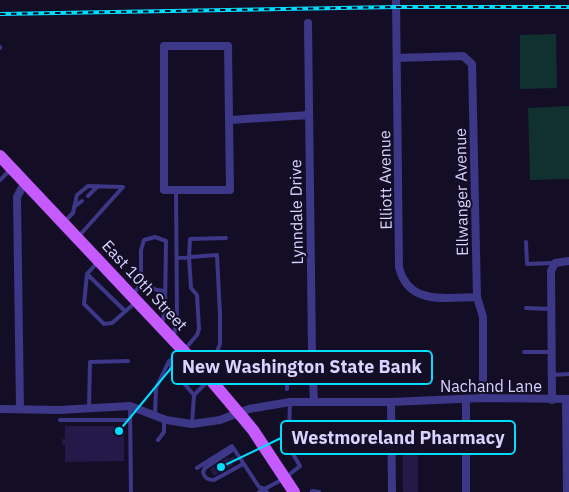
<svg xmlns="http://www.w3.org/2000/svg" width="569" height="492" viewBox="0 0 569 492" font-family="'IBM Plex Sans',sans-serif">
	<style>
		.green { fill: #113030 }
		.building { fill: #241948 }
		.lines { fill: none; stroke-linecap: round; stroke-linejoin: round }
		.lane { stroke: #3c3787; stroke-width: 4 }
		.street { stroke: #3c3787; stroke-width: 8 }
		.primary { stroke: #c55aff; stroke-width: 12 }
		.rail-casing { stroke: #00defe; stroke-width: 4 }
		.rail { stroke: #130e26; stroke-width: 2; stroke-dasharray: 5.5; stroke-linecap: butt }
		.labels { text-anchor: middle; stroke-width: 4; stroke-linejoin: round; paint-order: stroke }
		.street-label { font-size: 16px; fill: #d9d3ff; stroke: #130e26 }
		.leader { fill: none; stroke: #00defe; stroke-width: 2 }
		.callout-dot { fill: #00defe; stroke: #130e26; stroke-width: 2 }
		.callout { fill: #130e26; stroke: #00defe; stroke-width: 2 }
		.callout-label { font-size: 18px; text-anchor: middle; font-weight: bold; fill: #d9d3ff }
	</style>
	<rect width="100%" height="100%" fill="#130e26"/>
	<!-- green -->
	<path class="green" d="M556,34L557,88L520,89V35Z
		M569,106V179L530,180L528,108Z"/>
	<!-- building -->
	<path class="building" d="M418,424V492H403L402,425Z
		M65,426H124V461L65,462V445H62V439H65Z
		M234,456L237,460L232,463L233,465L214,476L210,469L228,457L229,459Z"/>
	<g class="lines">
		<!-- lane -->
		<path class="lane" d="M0,48V47
			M0,180L9,171
			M88,196L98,186
			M74,207L82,201
			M65,221L73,213L77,195L88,186L123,187L78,237
			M526,242L527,264L555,263
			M177,258L217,255L220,315V344L214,359L205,372
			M97,263L87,274L84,304L104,324L112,323L136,302
			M87,274L125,311
			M141,284L157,290L165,291
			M134,293L141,284V250L144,240L155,237L166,241L165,309L162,324
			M526,308L551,309
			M174,336L177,317L176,190
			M524,352H551
			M169,361L173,371L194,395
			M552,375L569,374
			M287,389L288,357L312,354
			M130,406L131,492
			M89,408L90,362L128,361
			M155,416L156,388L169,361L184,350L197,335L199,329L197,295L191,288L189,257L190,239L226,238
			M60,420H130
			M192,424L194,395L209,380
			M158,440L164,432V422L166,420
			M234,449L205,468L203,472C204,478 209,480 214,480L243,464
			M197,468L232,446L259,487L265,489L267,492
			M312,491L319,492
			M259,492L285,478L300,466L287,444L289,433L290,402"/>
		<!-- street -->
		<path class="street" d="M396,0L399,267C400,270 401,275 403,278C416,305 453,297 477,297
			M308,23L312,354L314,402
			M164,46H228L230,190H164Z
			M397,58L463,56L472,64L477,297L483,317V398
			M230,120L309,115
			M466,399V492
			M566,399L567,492
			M552,400L551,271L555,263L569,261
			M391,402L392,492
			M0,409L59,410L130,406L166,420L192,424L220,420L249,409L290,402H391L483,398L569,399
			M20,409L17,197L25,182"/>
		<!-- primary -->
		<path class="primary" d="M0,156L210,379L253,430L294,492"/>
		<!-- rail casing -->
		<g class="rail-casing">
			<path id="rail" d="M0,14L396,7H569"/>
		</g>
		<!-- rail -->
		<use href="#rail" class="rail"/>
	</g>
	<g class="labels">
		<!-- street labels -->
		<g class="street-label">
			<text transform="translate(385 180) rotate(-91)" y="6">Elliott Avenue</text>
			<text transform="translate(461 192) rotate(-91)" y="6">Ellwanger Avenue</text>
			<text transform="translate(296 212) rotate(-91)" y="6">Lynndale Drive</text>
			<text transform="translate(145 285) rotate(47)" y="6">East 10th Street</text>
			<text x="491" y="392">Nachand Lane</text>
		</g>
	</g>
	<!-- callouts -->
	<path class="leader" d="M119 431L172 367M221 467L281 438"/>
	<g class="callout-dot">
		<circle cx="119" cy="431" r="5"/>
		<circle cx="221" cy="467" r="5"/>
	</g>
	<g class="callout">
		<rect x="172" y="351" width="260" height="33" rx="5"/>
		<rect x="281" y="421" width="234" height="33" rx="5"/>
	</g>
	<g class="callout-label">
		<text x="302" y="373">New Washington State Bank</text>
		<text x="398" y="444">Westmoreland Pharmacy</text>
	</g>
</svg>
